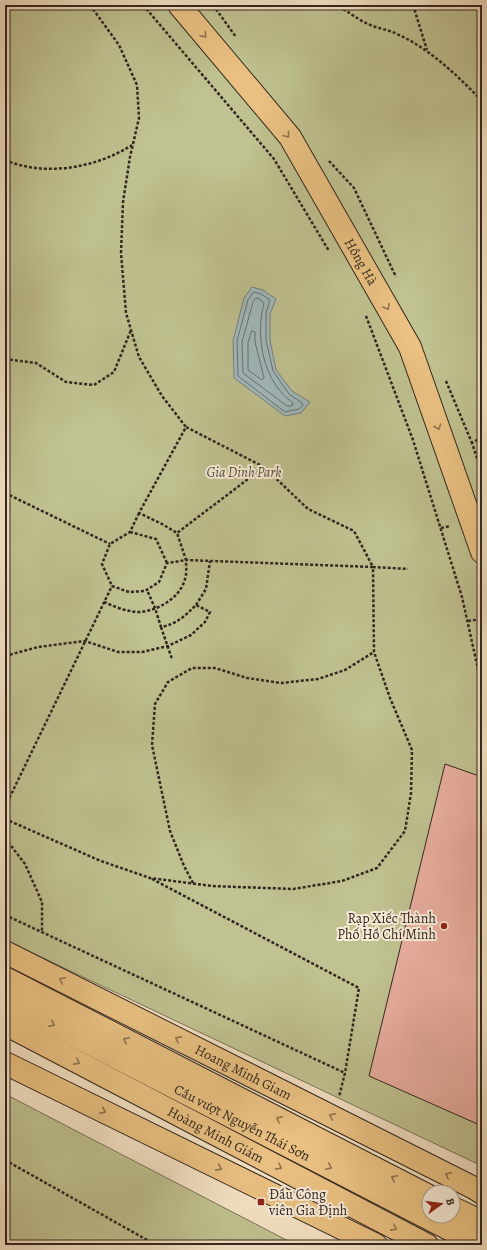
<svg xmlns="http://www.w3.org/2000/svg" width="487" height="1250" viewBox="0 0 487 1250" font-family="Alegreya,serif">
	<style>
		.green { fill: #c0c291; stroke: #797458 }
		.water { fill: #a1bbbf; stroke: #75807f }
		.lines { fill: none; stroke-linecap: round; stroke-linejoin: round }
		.shore { stroke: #6a7170; stroke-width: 1 }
		.building { fill: #e8ad9f; stroke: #322720 }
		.major-casing { stroke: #322720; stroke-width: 24 }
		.path { stroke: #322720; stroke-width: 2.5; stroke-dasharray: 3 2; stroke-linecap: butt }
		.major { stroke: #eac182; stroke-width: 22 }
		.oneway { stroke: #8e7451 }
		.poi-dot { fill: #8f2418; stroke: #f8ecd9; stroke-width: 1.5 }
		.labels { text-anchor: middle; stroke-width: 4; stroke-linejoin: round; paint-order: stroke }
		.street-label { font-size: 14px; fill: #322720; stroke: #f8ecd9 }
		.park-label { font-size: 14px; font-style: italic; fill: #564e3c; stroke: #f8ecd9 }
		.poi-label { font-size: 14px; fill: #322720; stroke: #f8ecd9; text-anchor: end }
	</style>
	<rect width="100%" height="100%" fill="#f4e2c4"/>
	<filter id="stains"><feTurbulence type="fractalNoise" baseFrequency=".005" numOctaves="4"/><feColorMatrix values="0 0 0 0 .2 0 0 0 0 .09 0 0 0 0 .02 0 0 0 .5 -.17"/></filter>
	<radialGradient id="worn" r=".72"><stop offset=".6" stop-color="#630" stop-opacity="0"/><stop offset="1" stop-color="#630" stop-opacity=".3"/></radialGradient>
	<!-- green -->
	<path class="green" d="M5,5H482V1166L5,940Z
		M5,1094L296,1245H5Z"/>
	<!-- water -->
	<path class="water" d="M252,287L263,290L276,299L270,314V340L276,370L292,391L310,402L301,413L285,416L234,378L233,341L244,298Z"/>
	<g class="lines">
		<!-- shore -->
		<path class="shore" d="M254,292L261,294L270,300L266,313V340L273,371L289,394L302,403L303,405L299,409L285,412L238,376L237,341L248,300Z
			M256,298L259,299L264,303C255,337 263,382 293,403L292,406H287L243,373L242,342L253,302Z
			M252,331L255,332V342L264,378L262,380L248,370V343Z"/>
	</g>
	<!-- building -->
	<path class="building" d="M445,764L482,777V1126L369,1076Z"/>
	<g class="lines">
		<!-- major casing -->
		<g class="major-casing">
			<g id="major">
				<path id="s1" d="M179,5L290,137L410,347L482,552"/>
				<path id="s2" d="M5,952L474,1188L482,1193"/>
				<path d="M5,978L429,1196"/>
				<path id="s3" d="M5,1000L480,1245"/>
				<path id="s4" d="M5,1024L427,1245"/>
				<path d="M5,1063L376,1245"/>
				<path d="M453,1208L482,1222"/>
			</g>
		</g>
		<!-- path -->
		<path class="path" d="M90,5L119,45L137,85L139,118L130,157L123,202L121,253L126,313L139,357L162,396L186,427
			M143,5L274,159L329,251
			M213,5L236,37
			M334,5C346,9 355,18 366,23C375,28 386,29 395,33C429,48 457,75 482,101
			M413,5L427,50
			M5,160C45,177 96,168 132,145
			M329,161L354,188L396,277
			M366,316L413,440L462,597L482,687
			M5,359L36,363L66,382L94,385L114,372L131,330
			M446,381L472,443
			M482,437L472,443L482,473
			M5,493L110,544
			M139,513L130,532L110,544L102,564L112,586L129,592L145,591L159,582L167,563L186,560L177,533
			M441,528L450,526
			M130,532L156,539L167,563
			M104,602C115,607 127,612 140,612C159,610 180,598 185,579C187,573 186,566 186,560L373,567L354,531L308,509L264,467L186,427L139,513L162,524L177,533L264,467
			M196,605L206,589L210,561
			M468,621L482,619
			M161,627L172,659
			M5,656L38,647L85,641L118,652H142L168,646L191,635L205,622L210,612L196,605C185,616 177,624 161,627L155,608L147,590
			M5,807L112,586
			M5,819L101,861L150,878L212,886L293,889L342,881L377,868L405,831L411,793L412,750L390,698L374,652L373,567L408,569
			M5,838L25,864L42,902V933
			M152,879L359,988L345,1073L339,1097
			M193,883L184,866L170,831L152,745L155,704L168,682L192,668H215L247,678L281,683L318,679L345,670L374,652
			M5,915L345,1073
			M5,1160L156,1245"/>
		<!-- major -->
		<use href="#major" class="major"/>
	</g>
	<!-- one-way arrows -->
	<defs><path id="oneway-chevron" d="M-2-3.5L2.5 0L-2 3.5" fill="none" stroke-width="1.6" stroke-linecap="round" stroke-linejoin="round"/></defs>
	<g class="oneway">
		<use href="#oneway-chevron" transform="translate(204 35) rotate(50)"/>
		<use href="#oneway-chevron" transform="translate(287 135) rotate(52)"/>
		<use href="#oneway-chevron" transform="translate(387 307) rotate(60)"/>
		<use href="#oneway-chevron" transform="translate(438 427) rotate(71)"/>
		<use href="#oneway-chevron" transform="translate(62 980) rotate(-153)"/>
		<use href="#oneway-chevron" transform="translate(52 1024) rotate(27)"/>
		<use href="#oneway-chevron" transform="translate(178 1039) rotate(-153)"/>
		<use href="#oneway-chevron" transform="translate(126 1040) rotate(-153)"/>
		<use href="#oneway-chevron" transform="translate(77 1062) rotate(28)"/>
		<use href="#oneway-chevron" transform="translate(103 1111) rotate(26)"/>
		<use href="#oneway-chevron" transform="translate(332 1116) rotate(-153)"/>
		<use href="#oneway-chevron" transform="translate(279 1119) rotate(-153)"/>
		<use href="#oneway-chevron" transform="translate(279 1167) rotate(28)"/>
		<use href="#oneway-chevron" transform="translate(329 1167) rotate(27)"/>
		<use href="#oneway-chevron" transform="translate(219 1168) rotate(26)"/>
		<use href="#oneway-chevron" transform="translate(448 1175) rotate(-153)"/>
		<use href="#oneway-chevron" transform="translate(394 1178) rotate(-153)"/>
		<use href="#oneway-chevron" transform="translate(394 1228) rotate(28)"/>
	</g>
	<!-- markers -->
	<g class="poi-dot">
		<circle cx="444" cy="926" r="4"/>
		<rect x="257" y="1198" width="8" height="8" rx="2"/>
	</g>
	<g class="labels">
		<!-- street labels -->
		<g class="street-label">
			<text dy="5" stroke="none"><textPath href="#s1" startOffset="316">Hồng Hà</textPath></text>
			<text dy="5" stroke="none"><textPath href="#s2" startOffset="267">Hoang Minh Giam</textPath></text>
			<text dy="5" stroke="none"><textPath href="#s3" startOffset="267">Cầu vượt Nguyễn Thái Sơn</textPath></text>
			<text dy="5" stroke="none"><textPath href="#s4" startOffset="238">Hoàng Minh Giám</textPath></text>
		</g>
		<!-- park labels -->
		<g class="park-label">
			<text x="244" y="477">Gia Dinh Park</text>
		</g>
		<!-- poi labels -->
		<g class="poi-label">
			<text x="436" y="923">Rạp Xiếc Thành<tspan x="436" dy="16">Phố Hồ Chí Minh</tspan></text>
			<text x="269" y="1199" text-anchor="start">Đầu Công<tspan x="269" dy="16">viên Gia Định</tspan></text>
		</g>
	</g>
	<!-- margin -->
	<rect width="487" height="1250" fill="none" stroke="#f4e2c4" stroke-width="20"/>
	<rect x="6" y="6" width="475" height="1238" fill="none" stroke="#322720" stroke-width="2"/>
	<rect x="10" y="10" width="467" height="1230" fill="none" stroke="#322720"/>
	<!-- north arrow -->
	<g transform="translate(441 1204) rotate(76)"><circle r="19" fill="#f8ecd9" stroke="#a99d8f"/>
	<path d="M0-3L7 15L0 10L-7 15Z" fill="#8f2418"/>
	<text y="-6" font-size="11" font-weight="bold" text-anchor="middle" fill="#322720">B</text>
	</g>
	<rect width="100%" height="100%" filter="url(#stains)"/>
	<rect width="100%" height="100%" fill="url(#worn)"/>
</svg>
